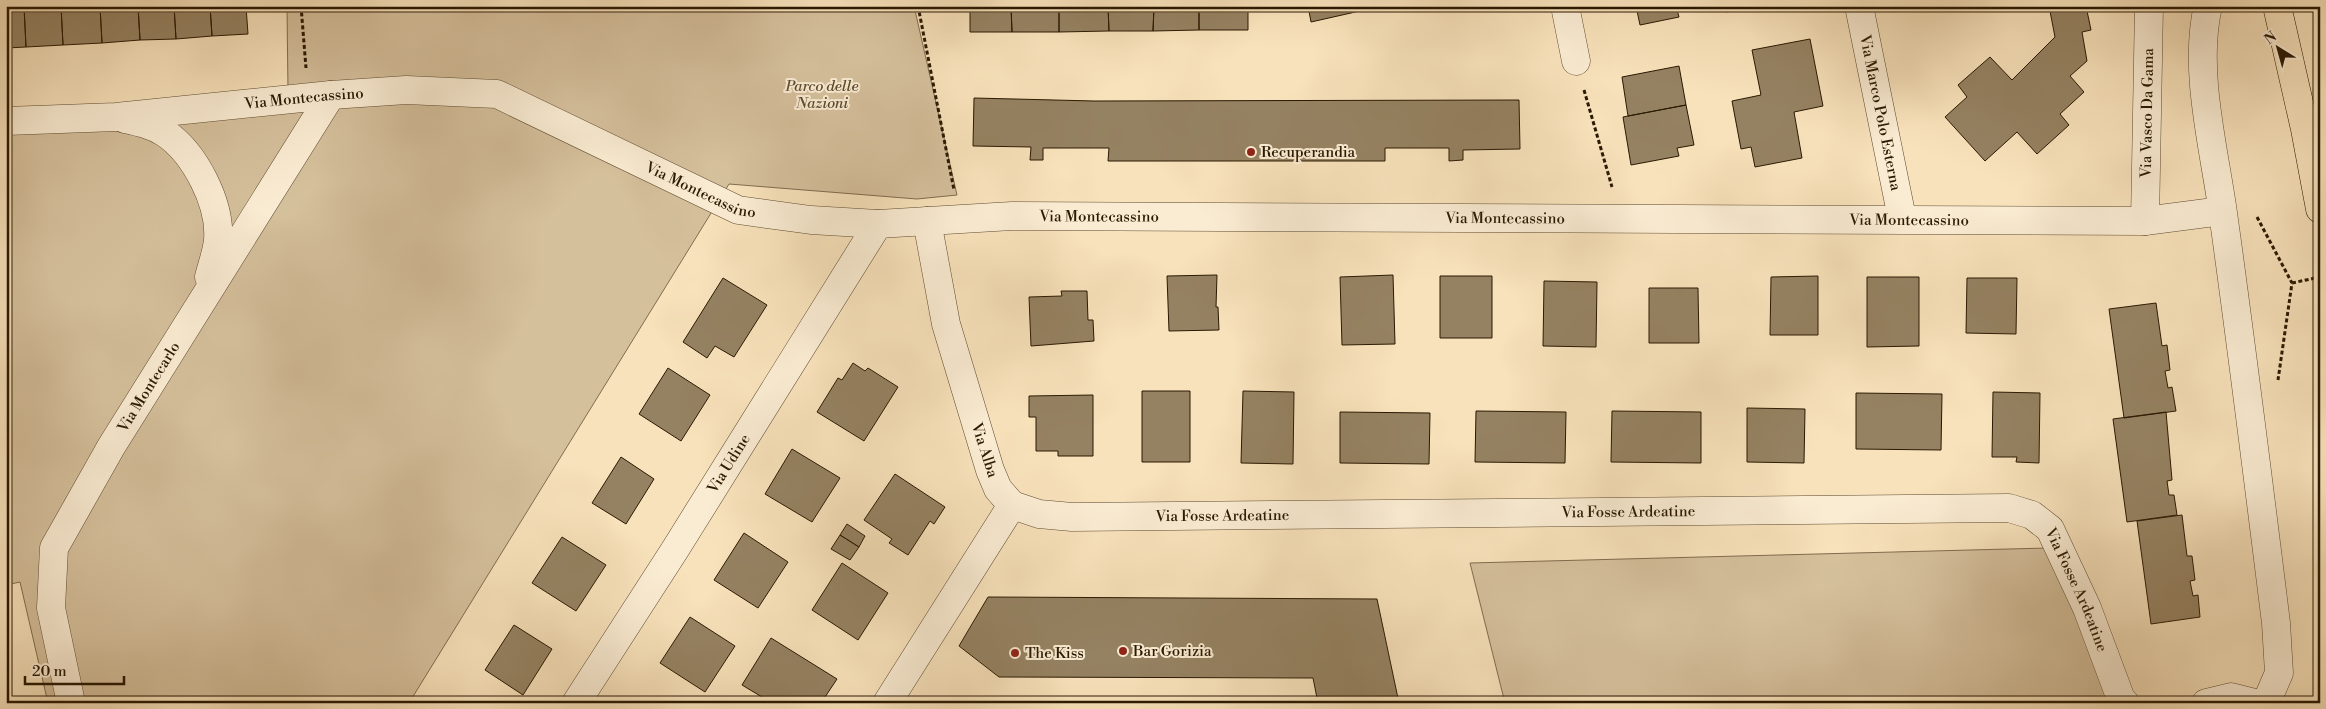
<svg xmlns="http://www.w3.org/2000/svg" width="2326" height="709" viewBox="0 0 2326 709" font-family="'Libre Bodoni',serif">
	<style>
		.green { fill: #d5c09c; stroke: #806c4f }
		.building { fill: #958262; stroke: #2a1902 }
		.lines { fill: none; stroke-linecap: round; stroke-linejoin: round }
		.minor-casing { stroke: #5e4b30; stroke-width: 29 }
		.major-casing { stroke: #2a1902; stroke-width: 29 }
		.path { stroke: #2a1902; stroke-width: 3; stroke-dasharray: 4 2.5; stroke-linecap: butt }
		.minor { stroke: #faecd3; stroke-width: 28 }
		.major { stroke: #f8e2bb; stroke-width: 28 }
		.poi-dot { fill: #8f2418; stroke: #faecd3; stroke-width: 2 }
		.labels { text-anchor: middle; stroke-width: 4; stroke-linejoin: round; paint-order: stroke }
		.park-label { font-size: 15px; font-style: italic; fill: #5d4b30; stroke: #faecd3 }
		.street-label { font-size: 15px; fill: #2a1902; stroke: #faecd3 }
		.poi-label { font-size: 15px; fill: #2a1902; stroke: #faecd3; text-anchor: start }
	</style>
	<rect width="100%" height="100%" fill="#f8e2bb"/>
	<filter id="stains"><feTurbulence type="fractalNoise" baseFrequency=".004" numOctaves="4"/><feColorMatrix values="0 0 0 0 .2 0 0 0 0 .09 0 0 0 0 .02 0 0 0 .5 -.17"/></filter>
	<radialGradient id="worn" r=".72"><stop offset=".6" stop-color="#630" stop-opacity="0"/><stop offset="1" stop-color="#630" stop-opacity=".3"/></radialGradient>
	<!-- green -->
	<path class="green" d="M287,6H914L957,195L917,199L729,184L409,703H48L20,582L6,585V112L288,92Z
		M2048,548L2114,703H1505L1470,563Z"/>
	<!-- building -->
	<path class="building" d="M6,6H24L26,47L6,48Z
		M24,6H61L63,45L26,47Z
		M61,6H100L102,43L63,45Z
		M100,6H138L140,40L102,43Z
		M138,6H174L176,39L140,40Z
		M174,6H210L212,36L176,39Z
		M210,6H246L248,34L212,36Z
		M970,6H1011L1012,32H970Z
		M1011,6H1059V32H1012Z
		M1059,6H1108L1109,31L1059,32Z
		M1108,6H1154L1153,31H1109Z
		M1154,6H1199V30L1153,31Z
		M1199,6H1248V30H1199Z
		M1308,6H1350L1351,13L1311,22Z
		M1350,6H1382L1351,13Z
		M1636,6H1676L1679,17L1640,25Z
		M1725,6H1754L1726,12Z
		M2049,6H2086L2091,30L2082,32L2087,61L2070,76L2084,92L2060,114L2069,125L2037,154L2017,132L1985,161L1945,117L1967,97L1958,85L1990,57L2012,80L2055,37Z
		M1810,39L1823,106L1794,112L1802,158L1755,167L1751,147L1741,149L1732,101L1761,95L1752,50Z
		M1679,66L1686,105L1628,116L1622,77Z
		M974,98L1094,101L1519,100L1520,149L1463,150V160L1449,161V148H1385V161H1108L1109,148H1043V160H1030L1031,147L973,146Z
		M1686,105L1694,145L1677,148L1679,156L1631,165L1623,117Z
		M1217,275L1216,307H1218L1219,330L1169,331L1167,276Z
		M1393,275L1395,344L1342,345L1340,277Z
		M1440,276H1492V338H1440Z
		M1818,276V335H1770L1771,277Z
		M1867,277H1919V346L1867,347Z
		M723,278L767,305L734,357L715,346L707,358L683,342Z
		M1967,278H2017L2016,334L1966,333Z
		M1544,281L1597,282L1596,347L1543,346Z
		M1649,288H1698L1699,343H1649Z
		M1061,291H1087L1088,320H1093L1094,341L1031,346L1029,297L1062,296Z
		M2156,303L2162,346L2167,345L2170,370L2165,371L2168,388L2172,387L2176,411L2124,418L2109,309Z
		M853,363L865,371L868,368L898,387L864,441L817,412L838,378L842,380Z
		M668,368L710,395L681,441L639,414Z
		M1142,391H1190V462H1142Z
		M1243,391L1294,392L1293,464L1241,463Z
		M1993,392L2040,393L2039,463L2016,462L2017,457H1992Z
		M1856,393L1942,394L1941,450L1856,449Z
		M1093,395V456H1058V451H1036V417H1029V396Z
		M1747,408L1805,409L1804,463L1747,462Z
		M1476,411L1566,412L1565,463L1475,462Z
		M1612,411L1701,412V463L1611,462Z
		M1340,412L1430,413L1429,464L1340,463Z
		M2166,412L2172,480L2167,481L2169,495H2174L2177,515L2127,522L2113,419Z
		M792,449L840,478L812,522L765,494Z
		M621,457L654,479L626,524L592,503Z
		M895,474L945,507L934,524L930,521L908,555L889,543L892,539L864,520Z
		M2182,515L2187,556H2192L2195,580L2190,581L2193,596L2198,595L2200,617L2151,624L2137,521Z
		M847,524L865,536L859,547L840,535Z
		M744,533L788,562L758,608L714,580Z
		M840,535L859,547L850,560L831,549Z
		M562,537L606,565L576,611L532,583Z
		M842,563L888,593L858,640L812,610Z
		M988,597L1377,599L1399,703H1318L1313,678L999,677L959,646Z
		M690,617L735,646L705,692L660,663Z
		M514,625L552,649L523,695L485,670Z
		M771,638L837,679L821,703H772L742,685Z"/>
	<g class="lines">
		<!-- minor casing -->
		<g class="minor-casing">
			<g id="minor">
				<path d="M1565,6L1576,61"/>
				<path id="s1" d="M1859,6L1902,218"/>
				<path d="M2208,6C2193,70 2214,148 2223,213C2242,349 2259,486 2276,623L2279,673L2266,703"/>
				<path d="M125,119C139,122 153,125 165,133C195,153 221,204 218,240C217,252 212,265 209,277"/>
				<path id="s2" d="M6,121L116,117L331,95L406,90L497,94L738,210L811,220L878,224L1012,216L2145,221L2222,211"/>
				<path id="s3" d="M2145,221L2149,6"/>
				<path id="s4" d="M1012,505L1039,514L1072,517L2009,508L2032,515L2050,529L2087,608L2121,699L2125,703"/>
				<path id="s5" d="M71,703L51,608L54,548L111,447L331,95"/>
				<path id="s6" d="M576,703L676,548L878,224"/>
				<path d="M887,703L1012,505L998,489L990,470L946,324L927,221"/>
				<path d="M2206,703L2231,697L2255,703"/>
			</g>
		</g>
		<!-- major casing -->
		<g class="major-casing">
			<path id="major" d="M2277,6L2305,129L2320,209"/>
		</g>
		<!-- path -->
		<path class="path" d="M301,6L306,68
			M918,6L954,190
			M1584,90L1612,187
			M2257,217L2292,283L2278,380
			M2292,283L2320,277"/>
		<!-- minor -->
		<use href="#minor" class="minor"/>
		<!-- major -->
		<use href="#major" class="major"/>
	</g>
	<!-- markers -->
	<g class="poi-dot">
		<circle cx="1251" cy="152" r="5"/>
		<circle cx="1123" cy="651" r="5"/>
		<circle cx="1015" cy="653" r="5"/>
	</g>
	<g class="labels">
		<!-- park labels -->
		<g class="park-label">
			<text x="822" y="91">Parco delle<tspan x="822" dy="17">Nazioni</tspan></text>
		</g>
		<!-- street labels -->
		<g class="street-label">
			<text dy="5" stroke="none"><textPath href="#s2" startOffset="299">Via Montecassino</textPath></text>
			<text dy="5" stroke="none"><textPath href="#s1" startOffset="109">Via Marco Polo Esterna</textPath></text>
			<text dy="5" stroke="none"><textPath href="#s3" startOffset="108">Via Vasco Da Gama</textPath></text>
			<text dy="5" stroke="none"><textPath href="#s2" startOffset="718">Via Montecassino</textPath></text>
			<text dy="5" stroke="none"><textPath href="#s2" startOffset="1122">Via Montecassino</textPath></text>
			<text dy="5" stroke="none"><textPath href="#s2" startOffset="1528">Via Montecassino</textPath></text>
			<text dy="5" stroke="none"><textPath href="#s2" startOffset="1932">Via Montecassino</textPath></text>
			<text dy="5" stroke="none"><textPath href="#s5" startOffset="344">Via Montecarlo</textPath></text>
			<text transform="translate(985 450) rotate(72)" y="5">Via Alba</text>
			<text dy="5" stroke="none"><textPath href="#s6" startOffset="284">Via Udine</textPath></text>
			<text dy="5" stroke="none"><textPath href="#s4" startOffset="618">Via Fosse Ardeatine</textPath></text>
			<text dy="5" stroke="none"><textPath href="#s4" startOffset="212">Via Fosse Ardeatine</textPath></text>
			<text dy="5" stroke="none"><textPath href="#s4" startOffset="1112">Via Fosse Ardeatine</textPath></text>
		</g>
		<!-- poi labels -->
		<g class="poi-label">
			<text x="1261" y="157">Recuperandia</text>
			<text x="1133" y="656">Bar Gorizia</text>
			<text x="1025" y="658">The Kiss</text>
		</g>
	</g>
	<!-- margin -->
	<rect width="2326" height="709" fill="none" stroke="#f8e2bb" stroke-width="25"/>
	<rect x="8" y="8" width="2311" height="694" fill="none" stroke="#2a1902" stroke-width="2.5"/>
	<rect x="12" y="12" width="2301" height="684" fill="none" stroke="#2a1902"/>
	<!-- north arrow -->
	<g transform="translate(2278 48) rotate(323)" stroke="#faecd3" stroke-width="4" paint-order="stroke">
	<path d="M0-4L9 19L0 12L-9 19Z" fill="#2a1902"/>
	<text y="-8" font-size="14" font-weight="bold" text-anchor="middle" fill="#2a1902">N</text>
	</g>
	<!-- scale -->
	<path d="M25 676v8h99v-8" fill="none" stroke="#2a1902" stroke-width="2.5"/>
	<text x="32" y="676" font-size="15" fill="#2a1902" stroke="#faecd3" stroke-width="4" paint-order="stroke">20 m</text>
	<rect width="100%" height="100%" filter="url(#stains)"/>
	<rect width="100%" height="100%" fill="url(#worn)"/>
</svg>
